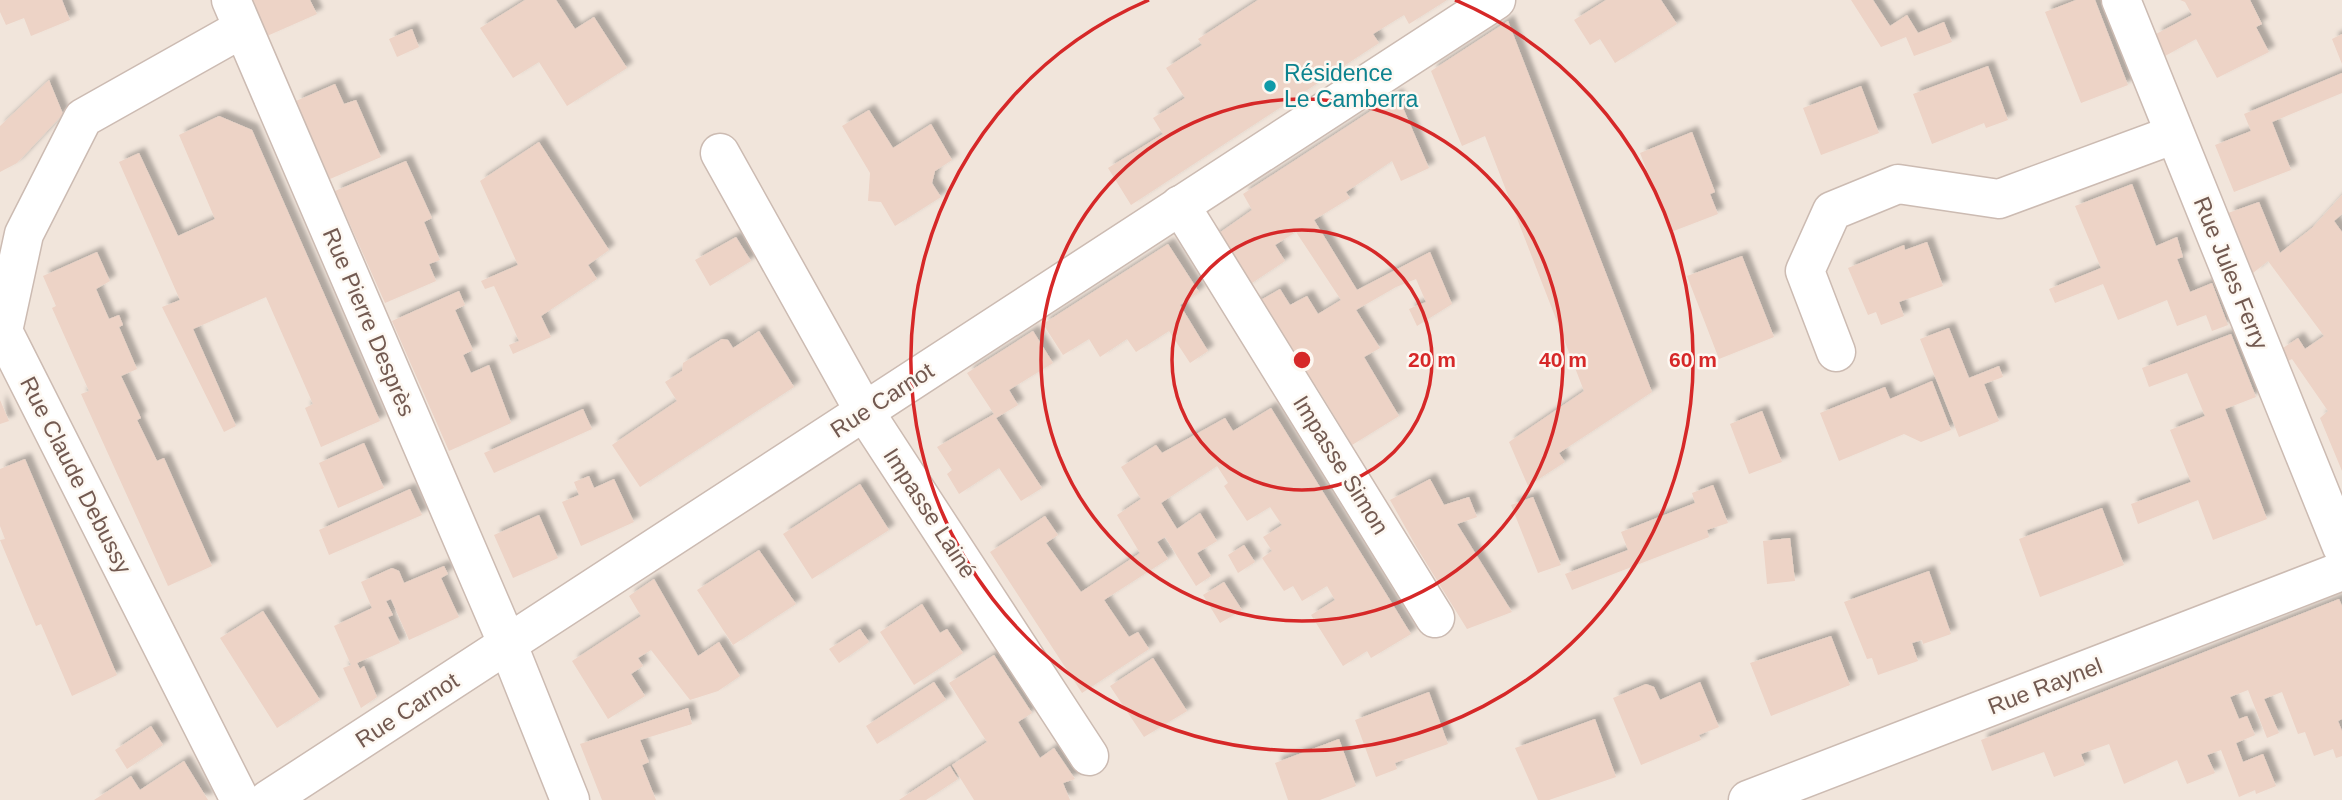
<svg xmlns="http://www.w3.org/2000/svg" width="2342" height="800" viewBox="0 0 2342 800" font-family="Arial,sans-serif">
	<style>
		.residential { fill: #f1e5db }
		.building { fill: #edd3c6; filter: url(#shadow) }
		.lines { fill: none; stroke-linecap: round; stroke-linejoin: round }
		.minor-casing { stroke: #ccbbb2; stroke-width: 41 }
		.tertiary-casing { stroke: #ccbbb2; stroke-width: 41 }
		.minor { stroke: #fff; stroke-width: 38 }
		.tertiary { stroke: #fff; stroke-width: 38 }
		.ring { fill: none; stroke: #d62828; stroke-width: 3.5 }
		.culture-dot { fill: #0f9aa8; stroke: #fdf8f2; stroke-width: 2.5 }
		.labels { text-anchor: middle; stroke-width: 5; stroke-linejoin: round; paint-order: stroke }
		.culture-label { font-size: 23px; fill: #0d838f; stroke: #fdf8f2; text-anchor: start }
		.street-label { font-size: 23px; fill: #735a51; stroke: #fdf8f2 }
		.centre { fill: #d62828; stroke: #fdf8f2; stroke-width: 3.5 }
		.ring-label { font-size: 21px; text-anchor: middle; font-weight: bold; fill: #d62828; stroke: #fdf8f2; stroke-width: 5; stroke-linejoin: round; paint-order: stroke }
	</style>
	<defs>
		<filter id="shadow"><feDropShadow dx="6" dy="-6" stdDeviation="2" flood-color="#0004"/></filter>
	</defs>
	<rect width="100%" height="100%" fill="#fbf4eb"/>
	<!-- residential -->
	<path class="residential" d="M0,0H2342V800H0Z"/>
	<!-- building -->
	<path class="building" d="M0,0H62L70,20L31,36L24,18L6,25L0,12Z
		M251,0H310L317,14L267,36Z
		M525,0H556L575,29L594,17L627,68L567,106L539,62L513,78L480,28Z
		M1258,0H1447L1409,24L1404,15L1373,34L1379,43L1131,205L1108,168L1163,134L1153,118L1185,98L1166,68L1202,45L1198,39Z
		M1606,0H1661L1677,24L1615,63L1600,39L1590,45L1574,20Z
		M1851,0H1873L1890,26L1907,15L1918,33L1944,22L1952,42L1914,56L1906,37L1881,47Z
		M2076,0H2095L2128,85L2081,103L2045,12Z
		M2180,0H2250L2262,24L2256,27L2269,52L2217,78L2196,39L2165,56L2156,34L2192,15L2185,2Z
		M1508,21L1652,392L1559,453L1565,462L1528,486L1509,442L1584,391L1485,136L1462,146L1431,71Z
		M412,29L419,47L397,57L389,39Z
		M2342,34V64L2332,39Z
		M1988,66L2008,120L1986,128L1984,123L1932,144L1913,94Z
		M2342,73V93L2272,122L2291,170L2234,192L2215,145L2251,131L2244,114Z
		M49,80L63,114L17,163L0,172V126Z
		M335,84L344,104L356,100L381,157L330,179L296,101Z
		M1861,86L1879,133L1821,155L1803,108Z
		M1397,94L1429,168L1401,181L1392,161L1346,192L1350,198L1314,220L1357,290L1430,252L1452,304L1417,326L1409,309L1426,302L1416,279L1396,287L1356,310L1380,348L1364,357L1399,416L1352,445L1316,386L1306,392L1252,305L1280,289L1290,305L1307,296L1318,314L1341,300L1296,232L1275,245L1285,261L1243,289L1212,238L1252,210L1243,194Z
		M869,110L893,148L931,124L952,160L935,171L932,183L941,197L895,226L881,202L868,201L870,173L842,126Z
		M219,116L252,130L380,421L321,447L305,408L313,404L266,297L193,329L236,426L224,432L162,307L180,300L119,162L139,153L178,236L215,219L179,135Z
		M1692,132L1715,192L1710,194L1718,214L1671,232L1640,153Z
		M539,142L609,250L588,265L597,279L541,316L551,337L513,354L509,345L519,341L507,314L494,286L485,289L481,281L518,265L480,181Z
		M406,161L432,218L424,222L440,260L429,264L436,281L385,303L335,191Z
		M2132,184L2156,246L2177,237L2183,257L2177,259L2190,292L2212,283L2228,325L2212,331L2206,315L2177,326L2167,300L2118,320L2103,284L2055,303L2049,289L2101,268L2075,206Z
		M2342,195V214L2334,221L2342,232V471L2320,418L2328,411L2292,359L2288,361L2283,348L2298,338L2305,349L2324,336L2268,261L2253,273L2228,213L2259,202L2280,253L2312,228Z
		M736,237L751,261L710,286L695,260Z
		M1927,242L1943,286L1899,302L1904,316L1881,325L1876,312L1868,315L1848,268L1904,245L1905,250Z
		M1168,244L1199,292L1180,305L1208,351L1190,363L1169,331L1136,352L1127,339L1100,357L1089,339L1063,355L1043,324Z
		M97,252L110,281L96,289L109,319L119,315L123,325L119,327L137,369L121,376L141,418L137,420L157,461L164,458L212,566L168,586L81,394L89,391L52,308L56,306L43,276Z
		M1742,256L1774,337L1719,359L1687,276Z
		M459,291L465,305L455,310L473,350L463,355L471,373L489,365L511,423L449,451L392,321Z
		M1949,328L1969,378L1999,366L2003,377L1984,384L1999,421L1959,437L1920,339Z
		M759,331L794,387L640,487L612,445L677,401L665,382L682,371L683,363L722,339L728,340L733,348Z
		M1033,331L1053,363L1009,390L1018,405L996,418L1042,488L1021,501L999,468L959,494L947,474L952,470L937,447L994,414L967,373Z
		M2231,334L2256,397L2225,409L2267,519L2213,540L2198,500L2138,524L2131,504L2191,482L2170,430L2205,416L2187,373L2149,387L2142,368Z
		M1932,381L1951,430L1921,442L1904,434L1839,461L1820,413L1885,387L1890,399Z
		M0,400L9,421L0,424Z
		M1271,408L1411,634L1371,658L1367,651L1343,666L1311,615L1335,600L1327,586L1302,601L1293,586L1284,591L1262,558L1272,551L1263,537L1282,525L1270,507L1247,521L1224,486L1228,483L1217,466L1161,503L1177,529L1200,513L1217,541L1197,553L1211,576L1196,586L1165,537L1157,542L1168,559L1104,600L1129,637L1138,632L1149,649L1082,693L990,552L1045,516L1058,535L1046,543L1081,592L1140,553L1117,515L1141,499L1121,467L1156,445L1162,453L1225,418L1233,431Z
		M583,409L592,429L494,473L484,453Z
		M1762,411L1782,462L1749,474L1730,424Z
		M364,443L384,488L338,508L319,463Z
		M25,459L117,675L72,696L41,624L36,626L0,540L5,539L0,526V469Z
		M589,476L594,488L614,479L634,522L581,546L562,502L579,495L574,482Z
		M1430,479L1444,505L1469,497L1477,517L1457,524L1512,612L1467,629L1417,548L1390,500Z
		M860,484L889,530L812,579L783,534Z
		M1713,485L1728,523L1707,530L1709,537L1572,590L1565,574L1628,550L1621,532L1695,503L1692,493Z
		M410,489L422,515L329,555L319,530Z
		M1533,497L1561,565L1538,573L1511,505Z
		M2102,508L2124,565L2040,597L2019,539Z
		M539,515L558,558L513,578L494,535Z
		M1790,538L1795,581L1767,584L1763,541Z
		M1244,545L1255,562L1238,573L1228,555Z
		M759,550L796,604L733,645L697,590Z
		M444,566L448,574L441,578L459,617L409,640L391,599L386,601L393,615L388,617L400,643L357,663L360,669L364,666L377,697L361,708L343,668L351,665L334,626L372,608L361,582L392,568L399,571L404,583Z
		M1929,571L1951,634L1923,644L1922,640L1912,643L1918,661L1878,675L1872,658L1867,659L1844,602Z
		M654,579L698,656L719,642L740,676L718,691L690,700L651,650L638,658L643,666L631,674L645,696L608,719L572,661L641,616L629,596Z
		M1224,582L1242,610L1220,623L1203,595Z
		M2339,599L2342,606V719L2338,721L2342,731V756L2336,758L2333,749L2314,756L2305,732L2298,734L2282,692L2264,699L2279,733L2267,738L2248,690L2230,697L2239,719L2247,716L2255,735L2236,743L2243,762L2263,754L2276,786L2256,794L2255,790L2239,797L2221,750L2207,755L2215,773L2187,784L2177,760L2124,784L2109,744L2081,754L2085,765L2054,777L2044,752L1992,771L1981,740Z
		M922,604L940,633L947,629L963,653L914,685L880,632Z
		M263,611L320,700L277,728L220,638Z
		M860,629L869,642L839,663L829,649Z
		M1831,636L1850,685L1771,716L1750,663Z
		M994,655L1032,713L1018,722L1040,758L1054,748L1075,779L1063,783L1070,800H974L952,765L987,742L949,683Z
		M1153,658L1187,711L1144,737L1110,686Z
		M934,682L946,700L877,744L866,726Z
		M1700,682L1719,727L1699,735L1701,740L1641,765L1613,698L1646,684L1654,687L1660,700Z
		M1429,692L1448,744L1395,763L1397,769L1376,777L1355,720Z
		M688,708L692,724L640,740L649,762L642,765L656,800H602L580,744Z
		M1595,719L1616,777L1549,800H1538L1515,748Z
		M151,726L163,745L127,769L115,750Z
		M1339,739L1356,786L1320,800H1288L1275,763Z
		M184,761L208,800H94L131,776L140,790Z
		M950,766L958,779L926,800H899Z"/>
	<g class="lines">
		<!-- minor casing -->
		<g class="minor-casing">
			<path id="minor" d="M231,0L508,645L570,800
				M2121,0L2342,547
				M720,153L864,411L1089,756
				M1180,205L1435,618
				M1836,352L1805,271L1832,211L1898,184L1999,199L2175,134
				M240,800L3,331L24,234L83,118L243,28
				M1748,800L2342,571"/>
		</g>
		<!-- tertiary casing -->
		<g class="tertiary-casing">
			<path id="tertiary" d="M268,800L1496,0"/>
		</g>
		<!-- minor -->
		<use href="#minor" class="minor"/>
		<!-- tertiary -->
		<use href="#tertiary" class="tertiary"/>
	</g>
	<!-- distance rings -->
	<g class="ring">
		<circle cx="1302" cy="360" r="130"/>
		<circle cx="1302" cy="360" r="261"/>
		<path d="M1455 0A391 391 0 1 1 1149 0"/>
	</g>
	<!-- markers -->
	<circle class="culture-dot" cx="1270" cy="86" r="7"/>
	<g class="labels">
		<!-- culture labels -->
		<g class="culture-label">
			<text x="1284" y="81">Résidence<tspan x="1284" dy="26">Le Camberra</tspan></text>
		</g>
		<!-- street labels -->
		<g class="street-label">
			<text transform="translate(2231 273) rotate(68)" y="8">Rue Jules Ferry</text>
			<text transform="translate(369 322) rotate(67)" y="8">Rue Pierre Desprès</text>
			<text transform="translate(882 400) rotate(-33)" y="8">Rue Carnot</text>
			<text transform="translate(1341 465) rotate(58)" y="8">Impasse Simon</text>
			<text transform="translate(76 475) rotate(63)" y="8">Rue Claude Debussy</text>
			<text transform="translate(930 513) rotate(57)" y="8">Impasse Lainé</text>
			<text transform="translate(2045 686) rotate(-21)" y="8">Rue Raynel</text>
			<text transform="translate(407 710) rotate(-33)" y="8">Rue Carnot</text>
		</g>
	</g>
	<circle cx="1302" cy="360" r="10" class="centre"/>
	<g class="ring-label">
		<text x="1432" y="367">20 m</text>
		<text x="1563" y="367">40 m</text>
		<text x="1693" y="367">60 m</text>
	</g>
</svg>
